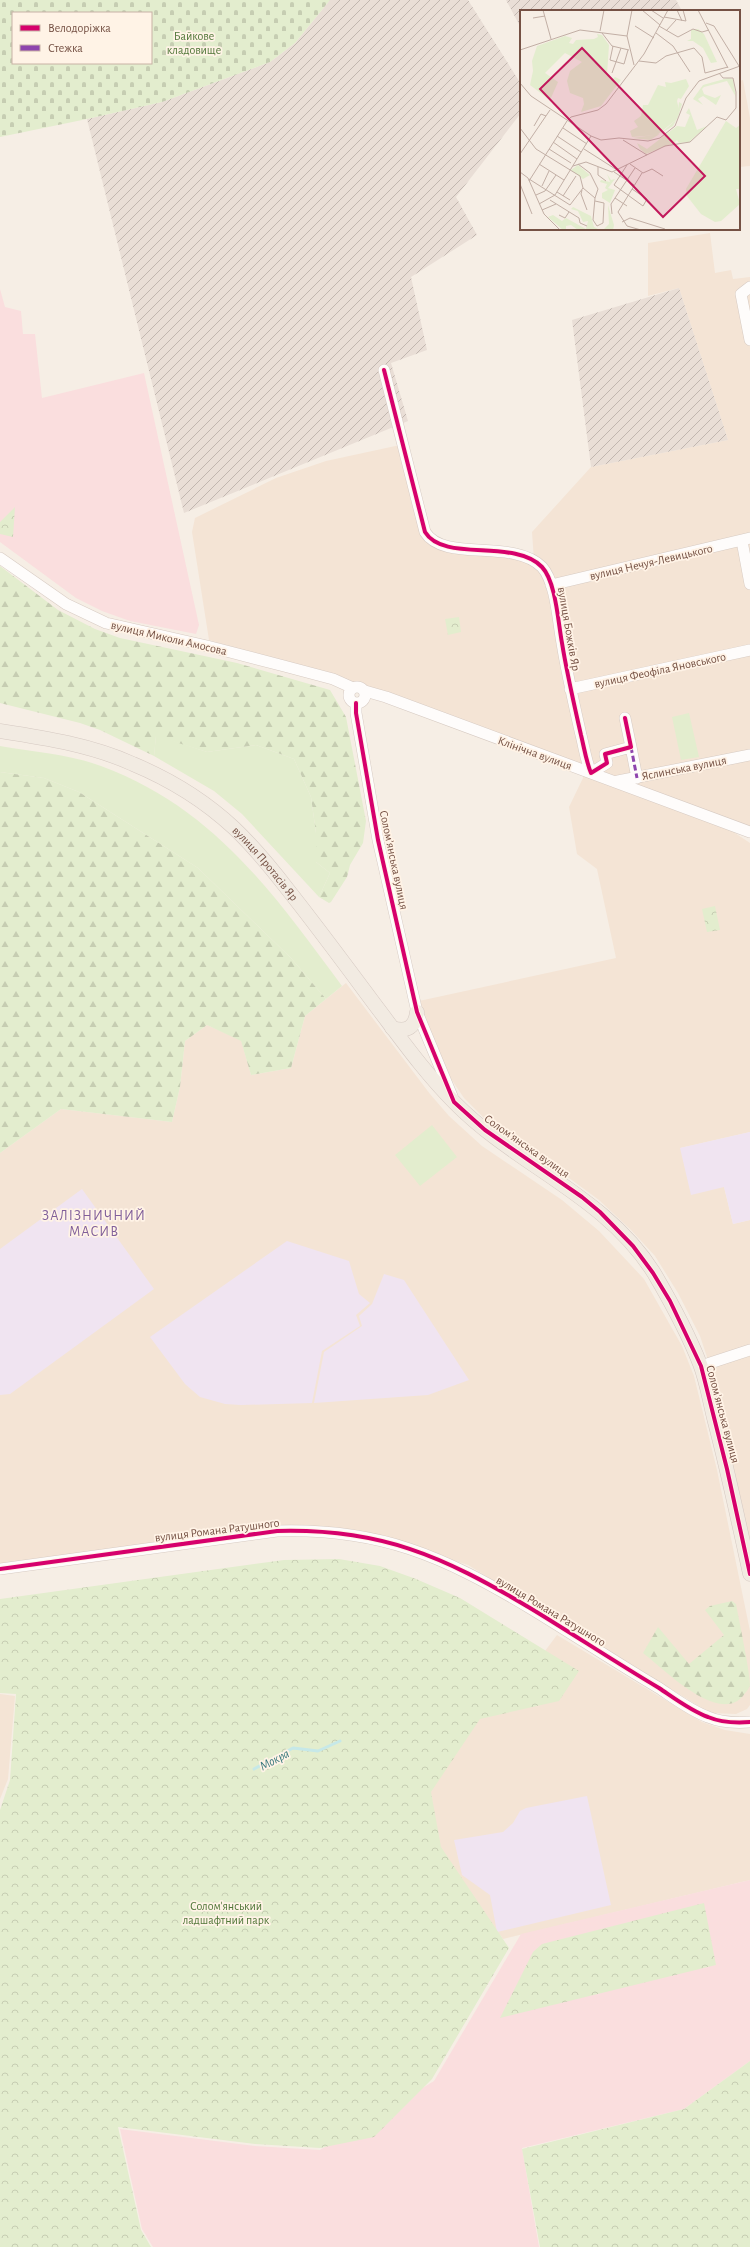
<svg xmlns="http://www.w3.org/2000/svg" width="750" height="2247" viewBox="0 0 750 2247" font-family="'Alegreya Sans',sans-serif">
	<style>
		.residential { fill: #f4e4d5 }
		.industrial { fill: url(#industrial-furrows) }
		.education { fill: #f0e4f1 }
		.medical { fill: #fadede }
		.grass { fill: #e3edce }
		.forest { fill: url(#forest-firs) }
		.cemetery { fill: url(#cemetery-stones); fill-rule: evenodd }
		.park { fill: url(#park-crowns) }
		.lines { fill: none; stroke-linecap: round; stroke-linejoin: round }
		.stream { stroke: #c6e8e8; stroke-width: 3 }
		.minor-casing { stroke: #d7cbc3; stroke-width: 12 }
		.major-casing { stroke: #d5c9c2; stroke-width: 15 }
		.minor { stroke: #fefcfb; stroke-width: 11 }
		.major { stroke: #f2ebe2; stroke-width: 14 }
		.quiet { stroke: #8e44ad; stroke-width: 3; stroke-dasharray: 6 3; stroke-linecap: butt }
		.cycleway-casing { stroke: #fff3e6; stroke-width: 6 }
		.cycleway { stroke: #d6006c; stroke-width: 4 }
		.labels { text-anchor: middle; stroke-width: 3.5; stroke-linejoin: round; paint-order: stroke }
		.park-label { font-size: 12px; fill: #517739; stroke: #fff3e6 }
		.street-label { font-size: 12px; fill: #755144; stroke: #fff3e6 }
		.water-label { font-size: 13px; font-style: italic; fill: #37787d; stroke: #fff3e6 }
		.quarter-label { font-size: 14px; letter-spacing: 1px; fill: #815f9a; stroke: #fff3e6 }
		.inset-road { fill: none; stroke: #c2afa5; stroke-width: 1 }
		.view { fill: #c2185b; fill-opacity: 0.15; stroke: #c2185b; stroke-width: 2 }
		.inset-edge { fill: none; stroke: #755144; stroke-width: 2 }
	</style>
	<defs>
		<pattern id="industrial-furrows" width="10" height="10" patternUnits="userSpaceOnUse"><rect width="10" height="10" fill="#e9ded6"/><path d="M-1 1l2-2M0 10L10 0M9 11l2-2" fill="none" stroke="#c1b6af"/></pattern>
		<pattern id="forest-firs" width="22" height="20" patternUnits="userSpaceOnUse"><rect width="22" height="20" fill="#e3edce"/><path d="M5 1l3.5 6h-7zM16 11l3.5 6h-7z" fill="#c6cdb2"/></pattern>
		<pattern id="cemetery-stones" width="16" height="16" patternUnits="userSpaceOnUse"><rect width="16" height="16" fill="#e3edce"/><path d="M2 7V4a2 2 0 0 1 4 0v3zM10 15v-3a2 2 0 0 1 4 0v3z" fill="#c6cdb2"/></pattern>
		<pattern id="park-crowns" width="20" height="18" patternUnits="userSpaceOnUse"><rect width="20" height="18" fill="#e3edce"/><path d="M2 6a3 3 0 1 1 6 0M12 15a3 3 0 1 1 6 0" fill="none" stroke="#c6cdb2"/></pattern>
	</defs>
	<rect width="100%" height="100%" fill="#f6eee5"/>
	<!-- residential -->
	<path class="residential" d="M743,80L750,118V166L739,167V81Z
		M710,233L715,273L731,270L733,279L750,277V827L738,824L735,833L750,843V1132L680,1148L724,1187L733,1224L750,1220V1346L708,1360L700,1336L678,1293L655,1256L631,1230L599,1200L565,1175L519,1147L492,1126L464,1098L443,1067L419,1001L616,958L597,869L577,854L569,807L583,778V770L359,684L209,640L192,532L195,518L276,478L326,461L400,445L424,537L430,545L442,549L513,556L534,563L543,573L570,689L549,576L534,560L532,532L591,467L728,440L679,288L648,296V243Z
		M346,983L430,1094L449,1116L482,1146L562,1200L599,1231L644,1279L682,1346L694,1376L717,1470L750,1631V1705L747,1709L736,1714L710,1713L468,1565L407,1546L309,1530L0,1566V1153L61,1109L172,1122L180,1087L185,1041L207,1025L241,1040L251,1075L291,1068L305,1016Z
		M750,1355V1544L712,1376L714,1367Z
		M557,1635L702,1722L725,1730L750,1734V1880L503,1939L429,1838L425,1788L470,1718L500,1711Z
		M0,1694L15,1696L8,1779L0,1799Z"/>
	<!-- industrial -->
	<path class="industrial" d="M330,0H468L521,84V113L456,197L477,235L411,277L427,350L391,363L408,421L184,513L87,119L162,102L270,62L295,43Z
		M506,0H676L682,11H521V28Z
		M679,288L728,440L591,467L572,320Z"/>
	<!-- education -->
	<path class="education" d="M750,1132V1220L733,1224L724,1187L691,1195L680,1148Z
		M82,1189L154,1289L10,1394L0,1395V1249Z
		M287,1241L349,1261L359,1294L370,1303L356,1315L360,1326L322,1351L312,1403L241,1405L225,1404L200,1397L185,1384L150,1337Z
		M384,1274L404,1280L469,1380L428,1395L314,1403L324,1352L362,1326L359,1316L372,1304Z
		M587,1796L611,1905L497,1932L490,1895L462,1875L454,1840L503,1832L513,1823L520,1811L526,1808Z"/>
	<!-- medical -->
	<path class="medical" d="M0,289L5,307L21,311L23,334H35L42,398L144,373L199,625L196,634L130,621L102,611L76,598L0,542Z
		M750,1880V2061L684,2109L522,2148L539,2247H153L142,2229L120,2129L255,2146L320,2150L434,2081L521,1934Z"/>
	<!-- grass -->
	<path class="grass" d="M689,713L699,757L681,760L672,717Z
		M156,735L207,752L256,745L294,759L311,797L316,833V862L330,873L319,897L242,814L214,791L154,756Z
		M0,746C33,752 69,754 101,766C214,808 273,893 342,986L326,999L291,958L198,868L79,792L44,778L0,772Z
		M432,1125L457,1157L420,1186L395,1155Z"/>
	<!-- forest -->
	<path class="forest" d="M0,566L58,610L95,629L120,638L237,663L330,690L346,717L366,821L363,843L350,865L347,877L331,902L329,903L319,897L330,873L316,862V833L311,797L294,759L256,745L207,752L156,736L154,756L100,730L80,723L0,703Z
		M0,772L44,778L79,792L198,868L291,958L326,999L305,1016L291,1068L251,1075L241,1041L207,1025L185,1041L180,1087L172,1122L61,1109L0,1153Z
		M732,1601L736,1604C739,1620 750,1672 750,1685C749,1689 745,1693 743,1696C718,1725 664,1669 643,1653L658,1627L689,1664L724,1635L705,1610L710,1606Z"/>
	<!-- cemetery -->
	<path class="cemetery" d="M0,0H330L295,43L270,62L162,102L87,119L0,137ZM13,13H151V63H13Z"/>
	<!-- park -->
	<path class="park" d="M15,507L13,537L0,534V522Z
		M459,617L461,632L448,635L445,619Z
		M715,906L720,930L707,932L702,909Z
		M339,1559L380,1566L416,1579L460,1598L579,1671L559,1701L480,1719L431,1792L441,1847L509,1948L432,2079L374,2137L320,2148L255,2144L118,2127L141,2230L151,2247H0V1810L10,1780L16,1694L0,1693V1599L284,1560Z
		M704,1903L716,1965L500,2018L533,1952L542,1944Z
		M750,2061V2247H540L522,2149L684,2109Z"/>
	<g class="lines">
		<!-- stream -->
		<path class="stream" d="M254,1769L293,1748L318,1751L340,1741"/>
		<!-- minor casing -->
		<g class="minor-casing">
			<path id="minor" d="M750,287L741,294L750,340
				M384,370L425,532C444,563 514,538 542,567C556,582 558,622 562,643C567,674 574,704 581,735C584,747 586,761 591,773L607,763L605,754L631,747L625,718
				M742,541L750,584
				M0,558L66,604L106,623L207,646L284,666L333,679L353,688
				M551,585L750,538
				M349 695a8 8 0 1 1 16 0a8 8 0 1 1-16 0Z
				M570,689L750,650
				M365,691L386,697L750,832
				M356,703V713L378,840L417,1012L452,1096
				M631,747L637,778
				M618,781L750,755
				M701,1366L750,1350
				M0,1569L277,1531C380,1528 443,1556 530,1608C573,1634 615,1662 659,1688C674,1698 691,1711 708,1717C722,1723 736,1723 750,1722"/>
		</g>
		<!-- major casing -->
		<g class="major-casing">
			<g id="major">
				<path id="s1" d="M0,731C45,738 91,745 133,764C169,779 205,801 234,828C254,847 272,869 289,891C319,929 347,967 376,1006C401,1039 425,1073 455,1103C517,1166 606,1196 654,1273C671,1302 688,1333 700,1364C707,1382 710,1403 715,1422C728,1472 739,1523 750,1574"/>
				<path d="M392,1028C407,1032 415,1028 417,1012"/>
			</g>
		</g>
		<!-- minor -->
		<use href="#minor" class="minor"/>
		<!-- major -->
		<use href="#major" class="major"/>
		<!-- quiet -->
		<path class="quiet" d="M631,747L637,778"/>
		<!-- cycleway casing -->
		<g class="cycleway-casing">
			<path id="cycleway" d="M384,370L425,532C444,563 514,538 542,567C556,582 558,622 562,643C567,674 574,704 581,735C584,747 586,761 591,773L607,763L605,754L631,747L625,718
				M356,703V713L378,840L417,1012L454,1102L485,1130L582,1197L600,1212L633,1246L653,1273L670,1301L701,1366L727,1469L750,1574
				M0,1569L277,1531C380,1528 443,1556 530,1608C573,1634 615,1662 659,1688C674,1698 691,1711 708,1717C722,1723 736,1723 750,1722"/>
		</g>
		<!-- cycleway -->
		<use href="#cycleway" class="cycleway"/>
	</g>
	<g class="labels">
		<!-- park labels -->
		<g class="park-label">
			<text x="194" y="40">Байкове<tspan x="194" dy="14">кладовище</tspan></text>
			<text x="226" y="1910">Солом'янський<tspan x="226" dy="14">ладшафтний парк</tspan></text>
		</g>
		<!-- street labels -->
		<g class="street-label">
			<text transform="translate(651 562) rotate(-13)" y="4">вулиця Нечуя-Левицького</text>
			<text transform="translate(569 629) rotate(80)" y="4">вулиця Божків Яр</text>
			<text transform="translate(169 638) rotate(13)" y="4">вулиця Миколи Амосова</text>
			<text transform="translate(660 670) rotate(-12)" y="4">вулиця Феофіла Яновського</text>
			<text transform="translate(535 753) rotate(20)" y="4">Клінічна вулиця</text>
			<text transform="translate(684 768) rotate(-11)" y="4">Яслинська вулиця</text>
			<text transform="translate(394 860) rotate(78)" y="4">Соломʼянська вулиця</text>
			<text dy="4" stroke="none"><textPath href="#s1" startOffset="305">вулиця Протасів Яр</textPath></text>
			<text transform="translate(527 1146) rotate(35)" y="4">Соломʼянська вулиця</text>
			<text transform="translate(723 1414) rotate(75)" y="4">Соломʼянська вулиця</text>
			<text transform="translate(217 1530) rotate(-7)" y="4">вулиця Романа Ратушного</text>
			<text transform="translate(551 1611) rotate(31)" y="4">вулиця Романа Ратушного</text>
		</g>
		<!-- water labels -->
		<g class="water-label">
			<text transform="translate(274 1759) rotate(-28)" y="5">Мокра</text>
		</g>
		<!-- quarter labels -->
		<g class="quarter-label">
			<text x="94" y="1220">ЗАЛІЗНИЧНИЙ<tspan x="94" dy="16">МАСИВ</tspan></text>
		</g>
	</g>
	<!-- overview -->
	<g transform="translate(520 10)">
		<rect width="220" height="220" fill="#f6eee5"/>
		<path d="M159,92L162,94L158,107L153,116L130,130L112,128L140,124L157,109Z" fill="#e3edce"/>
		<path d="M178,19L184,24L197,52L191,53L183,38L173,31H167L171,29V20ZM208,68L213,69L216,87L207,71L184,77L182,79L184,84L195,88L201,85L196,95L183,86L178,89L183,95L173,89L183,75ZM166,69L169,76L161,89L158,88L157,91L159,100L157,109L137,125L112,127L110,121L118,117L114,111L121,106L123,95H128L138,75L146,77L145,72L151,73ZM169,98L177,120L187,116L169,132L159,133L157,130L154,133L126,144L120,139L117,133L127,139L157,116L165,117L170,105L166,103ZM58,155L70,165L63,169L51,160ZM87,164L91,170L95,169L88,178L95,180L90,193L82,188V183L88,180L85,178L87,174L80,172L81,170L90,172ZM88,195L94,215L93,220H83L89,214ZM53,197L71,206L74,217L80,220H58L51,215L46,216V220H43L28,207L33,205L42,211L46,208L66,219L68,211L63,212L58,201L51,199Z" fill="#e3edce"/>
		<path d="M206,111L216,118L220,115V179H216L220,194L201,211L195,212L181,204L167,186L166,179Z" fill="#e3edce"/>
		<path d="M77,24L82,25L89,35L87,65L92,70L95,67L101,70L81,96L61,102L64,94L63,88L50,83L47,71L50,61L62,52L45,43L25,63L38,72L30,90L10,75L13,61L12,51L17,36L45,26L52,28L49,33L53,34L56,30L74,29L78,27Z" fill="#e3edce"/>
		<path class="inset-road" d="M23,0L31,29M112,0L107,26L114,55M122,0L140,15M131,0L143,8M157,0L162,11M178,0L208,58M144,7L166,11L163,0M13,8L25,6M186,13L194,16L219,56M115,16L134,28M139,16L158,27L173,19L182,22L189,20M80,21L84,0M146,21L156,10M82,23L92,36L109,40M136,23L153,36L170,62M93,36L90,50L104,54L108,40M0,40L60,20L107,26M119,51L136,53L146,46L174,38L182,47L185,63L208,57M92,63L101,38M0,73L11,86L71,126L81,130L99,128L128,131L140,128L155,116L166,88L179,71L220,56M47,111L51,107L78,100L86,94L124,44L148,0M14,116L21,104L26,106M0,118L16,139L60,166L63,178L75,188M43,118L67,134M37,126L61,142M103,130L127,145M33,132L57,149M29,139L51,153M64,139L97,160M0,144L30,100M19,154L44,170M58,154L70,163L78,179L75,188L73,210L77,216L83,213L84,193L75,191M110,154L123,163L132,159L143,166M107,155L94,175L123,196L127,189L112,179M53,156L66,152L92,162L145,136L170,132L197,107L206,110L216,98V82L213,68H203L199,63M78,157V165L86,171M0,162L8,168L24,204L40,220M94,162L114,175M9,169L50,195L63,178M9,171L47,111M0,174L12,204M22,176L29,161M62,180L61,184L67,200M37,182L50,190M16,185L25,181L36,165M43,186L56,166M95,188L107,196M30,190L59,208L60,213L67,216M19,194L35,185L71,126M22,200L36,194M92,204L91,194L115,158M39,205L45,208L49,202M102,212L110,208L145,219M121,220L107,216L98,202L122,163"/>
		<path class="view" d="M62,38L185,166L143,207L20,79Z"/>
		<rect width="220" height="220" class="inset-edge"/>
	</g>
	<!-- legend -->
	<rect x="12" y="12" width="140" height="52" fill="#fff3e6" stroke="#c8b2a5"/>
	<rect x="20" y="25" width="20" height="6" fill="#d6006c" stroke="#c8b2a5"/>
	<text x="48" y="32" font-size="12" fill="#755144">Велодоріжка</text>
	<rect x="20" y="45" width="20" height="6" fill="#8e44ad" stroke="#c8b2a5"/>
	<text x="48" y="52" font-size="12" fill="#755144">Стежка</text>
</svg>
